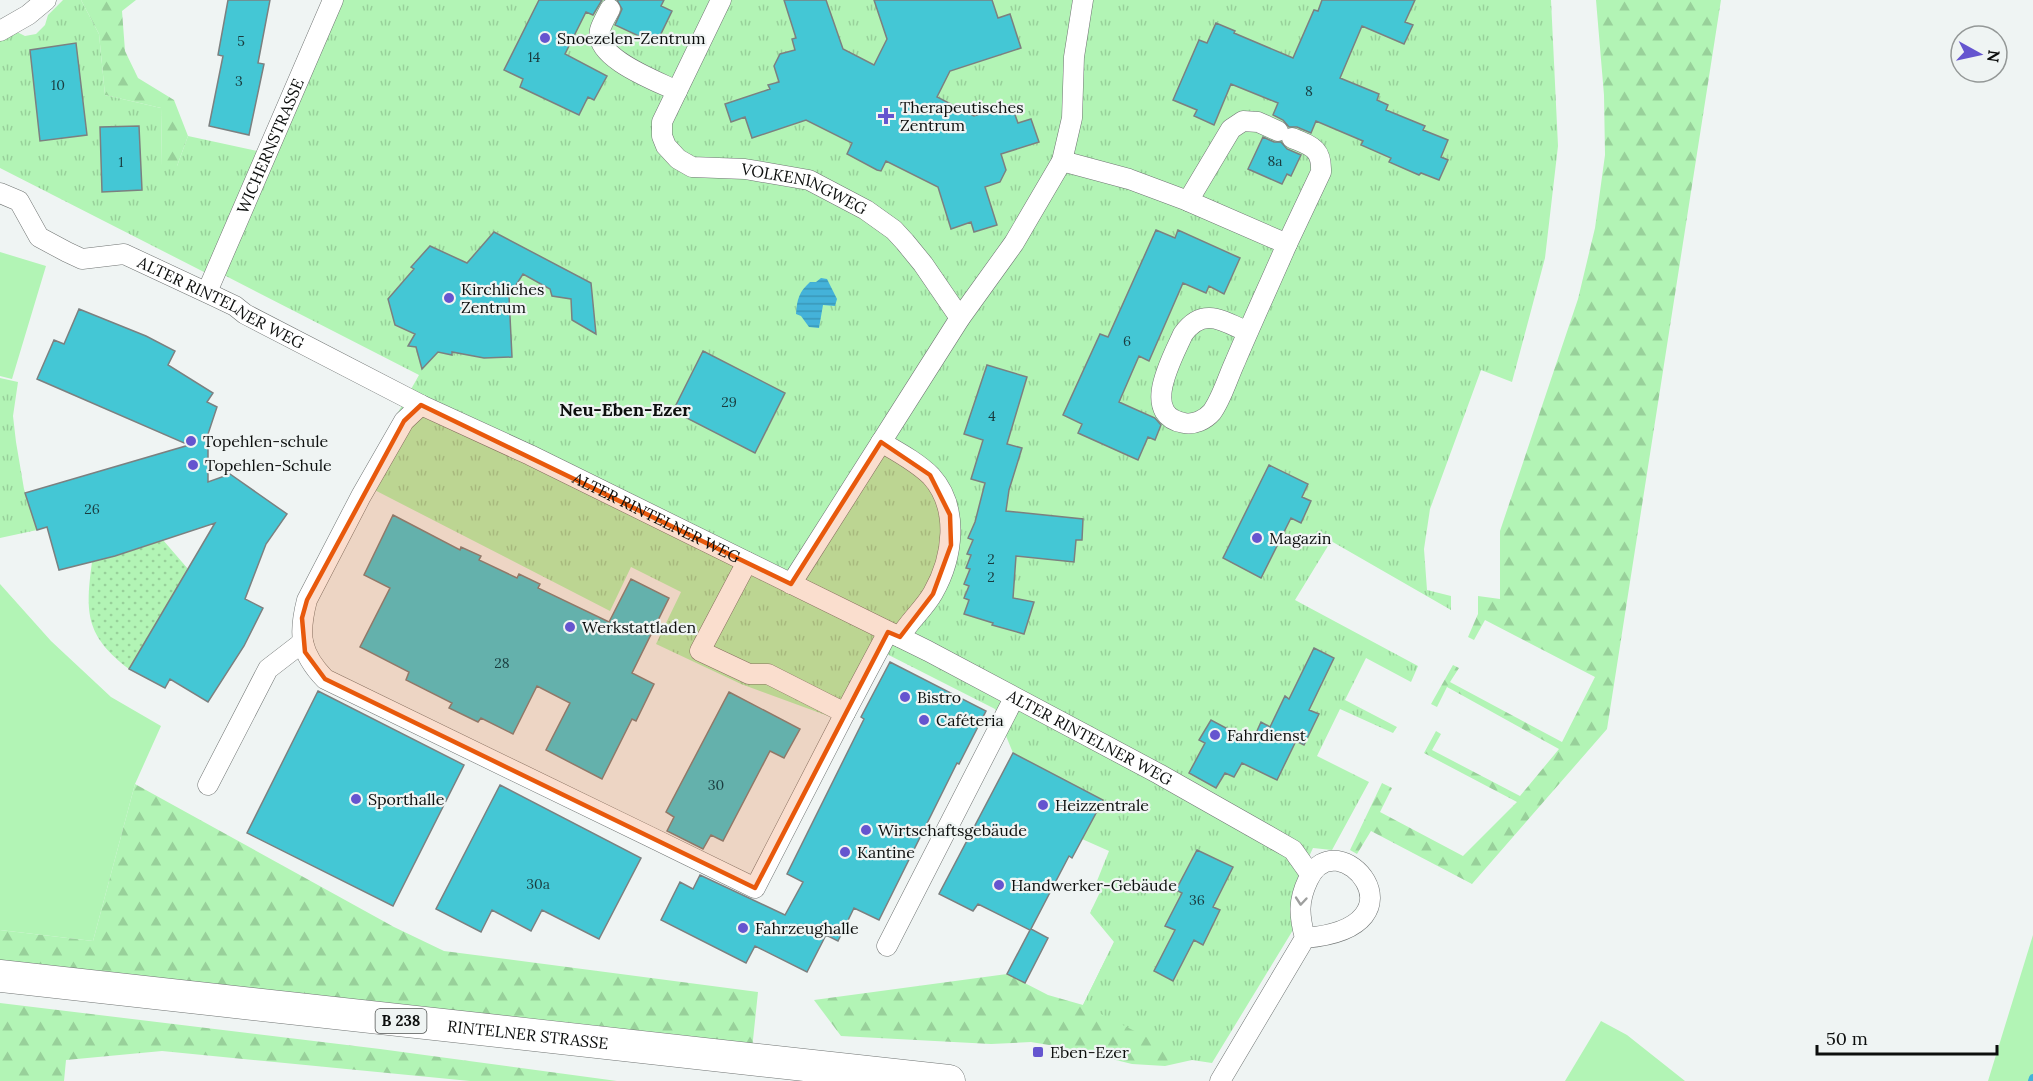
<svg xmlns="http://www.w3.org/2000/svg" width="2033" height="1081" viewBox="0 0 2033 1081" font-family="Lora,serif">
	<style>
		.grass { fill: #b2f4b5 }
		.forest { fill: url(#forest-firs) }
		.park { fill: url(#park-tufts) }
		.garden { fill: url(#garden-dots) }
		.water { fill: url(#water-rules) }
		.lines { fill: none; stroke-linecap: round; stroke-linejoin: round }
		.stream { stroke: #44b2d9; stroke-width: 8 }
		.building { fill: #44c7d5; stroke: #7c8080; stroke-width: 1.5 }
		.minor-casing { stroke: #707473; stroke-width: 21 }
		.primary-casing { stroke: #707473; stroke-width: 33 }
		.minor { stroke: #fff; stroke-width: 20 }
		.primary { stroke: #fff; stroke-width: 32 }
		.oneway { stroke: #9e9f9e }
		.marked { fill: #e8590c; fill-opacity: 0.2; stroke: #e8590c; stroke-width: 4.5; stroke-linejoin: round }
		.poi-dot { fill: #6555cf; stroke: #eff4f3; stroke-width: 2 }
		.labels { text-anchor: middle; stroke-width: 4.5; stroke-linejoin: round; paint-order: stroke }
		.number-label { font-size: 14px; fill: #1a3c3f }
		.shield { fill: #eff4f3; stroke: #505352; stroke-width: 1.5 }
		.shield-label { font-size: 15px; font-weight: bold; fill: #0c0e0d }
		.poi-label { font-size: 16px; fill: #0c0e0d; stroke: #eff4f3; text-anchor: start }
		.street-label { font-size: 16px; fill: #0c0e0d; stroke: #eff4f3 }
		.neighbourhood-label { font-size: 18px; font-weight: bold; fill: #0c0e0d; stroke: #eff4f3 }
	</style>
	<defs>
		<pattern id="forest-firs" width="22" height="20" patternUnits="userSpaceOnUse" patternTransform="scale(1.5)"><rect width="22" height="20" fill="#b2f4b5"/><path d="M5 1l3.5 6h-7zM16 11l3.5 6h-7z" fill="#98d09a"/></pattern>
		<pattern id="park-tufts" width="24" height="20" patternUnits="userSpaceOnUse" patternTransform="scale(1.5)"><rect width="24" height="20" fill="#b2f4b5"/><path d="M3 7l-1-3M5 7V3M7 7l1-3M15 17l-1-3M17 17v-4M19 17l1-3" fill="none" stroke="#98d09a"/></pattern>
		<pattern id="garden-dots" width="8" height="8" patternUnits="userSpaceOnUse" patternTransform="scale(1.5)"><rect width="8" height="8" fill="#b2f4b5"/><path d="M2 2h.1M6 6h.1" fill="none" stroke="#98d09a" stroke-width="1.8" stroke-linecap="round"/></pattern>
		<pattern id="water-rules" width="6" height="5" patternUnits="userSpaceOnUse" patternTransform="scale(1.5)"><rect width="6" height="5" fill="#44b2d9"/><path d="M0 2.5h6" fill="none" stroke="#3a98b9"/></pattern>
	</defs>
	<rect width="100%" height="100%" fill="#eff4f3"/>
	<!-- grass -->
	<path class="grass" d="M0,252L46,266L12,379L0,376Z
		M0,584L51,641L111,697L161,726L135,784L93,941L0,930Z
		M2033,935V1081H1988Z
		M1601,1021L1627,1035L1685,1081H1565Z"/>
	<!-- forest -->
	<path class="forest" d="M81,0H136L122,11L125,51L138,78L174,100L188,136L177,166H162L161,108L105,95L99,34Z
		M1596,0H1721L1607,729L1472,884L1371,831L1357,854L1350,850L1382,783L1392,788L1380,812L1463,856L1517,802L1424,753L1436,731L1441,734L1432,750L1520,796L1559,749L1447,687L1437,707L1431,704L1453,665L1459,668L1450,682L1562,742L1595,677L1485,620L1474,640L1468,637L1478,614V596L1500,599V531L1578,299L1595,228L1605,155L1604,95Z
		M135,784L394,927L444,951L758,992L751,1059L0,962V930L93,941Z
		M1114,942L1221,1004L1192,1060L1165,1066L1132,1064L1067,1048L1031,1042L991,1044L841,1036L814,1000L1007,974L1048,995L1083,1005Z
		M0,1003L380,1049L617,1081H470L162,1051L66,1060L64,1081H0Z"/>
	<!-- park -->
	<path class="park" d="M63,0H81L99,34L105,95L161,108L162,166H177L188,136L262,152L212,272H204L0,168V39L15,31L25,36L36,34L45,25L48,15Z
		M339,0H1551L1558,146L1545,258L1512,382L1481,370L1430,509L1424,549L1427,590L1451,596V610L1331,541L1295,600L1418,666L1411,682L1366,658L1345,700L1397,727L1393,733L1340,709L1317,756L1369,782L1332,850L1313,848L1295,887L1293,930L1212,1063L1192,1060L1083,1005L1114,942L1090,913L1101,890L1097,881L1109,851L1082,839L1102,800L1013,753L995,709L871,646L831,717L741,684L656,644L681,592L631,567L610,611L359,482L419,375L222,274Z
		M0,378L18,382L13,416L16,442L24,489L37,530L0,538Z"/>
	<!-- garden -->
	<path class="garden" d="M109,528L134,550L163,540L188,569L129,669C86,636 85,614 92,562L116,556Z"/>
	<!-- water -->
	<path class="water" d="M821,278L827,279L837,299L835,306L823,305L819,328L809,327L801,316L796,314C797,299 799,292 810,282H816Z"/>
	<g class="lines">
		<!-- stream -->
		<path class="stream" d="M2032,1081L2033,1078"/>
	</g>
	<!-- building -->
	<path class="building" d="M228,0H270L258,63L264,64L249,135L209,126L223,56L218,55Z
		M539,0H602L593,15L586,12L565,54L607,76L594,100L588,97L579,115L520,87L523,79L504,70Z
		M617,0H664L661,6L672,11L656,44L615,25L622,9Z
		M784,0H826L843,49L874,65L887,39L874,0H992L998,18L1010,14L1021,48L950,71L937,97L974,116L1011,104L1018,123L1031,119L1039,142L1001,154L1006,170L1000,182L985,187L997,225L974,232L971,222L951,229L938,187L886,161L881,171L877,170L847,154L852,143L806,120L752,138L745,117L731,122L725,104L770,89L768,85L779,82L774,66L780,54L795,50L792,39L796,38Z
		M1322,0H1415L1405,22L1413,25L1404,44L1362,26L1340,78L1379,94L1377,100L1388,105L1386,110L1425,126L1423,130L1448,140L1441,157L1448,160L1439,180L1421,173L1419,175L1389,162L1391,158L1361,145L1363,141L1316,121L1311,133L1297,127H1289L1283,120L1273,115L1278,103L1231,84L1214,125L1194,116L1197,110L1173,100L1199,40L1207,43L1216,23L1235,31L1234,33L1293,58L1314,10L1318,11Z
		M76,43L87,135L40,141L30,50Z
		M139,126L142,190L102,192L100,127Z
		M1263,137L1274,142H1281L1287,149L1301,155L1291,176L1287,174L1282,184L1248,169Z
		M1156,230L1175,238L1178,230L1240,258L1224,294L1209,286L1206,293L1183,283L1149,361L1139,356L1119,402L1155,418L1161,425L1155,440L1148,437L1138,460L1078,433L1082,424L1063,415L1100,334L1108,337Z
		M494,232L591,283L596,334L572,320L571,299L552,296L550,289L523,274L509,296L512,357L484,358L452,352V355L438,352L422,369L416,347L408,346L415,334L395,325L388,299L414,269L411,267L430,246L467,263Z
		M79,309L146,336L175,351L168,365L213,393L207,402L217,407L208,434V482L230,474L287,514L266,544L245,599L263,608L244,646L208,702L170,679L165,688L129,669L215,523L115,556L59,570L47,527L37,530L25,493L189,445L37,379L54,340L64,344Z
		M703,351L785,393L755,453L673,411Z
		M987,365L1027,377L1007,444L1022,448L1009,490L1006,511L1083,519L1082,540H1076L1074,562L1016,556L1013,598L1034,602L1024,634L992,625L993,623L964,614L969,600L964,598L969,586L964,584L970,569L966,568L971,555L967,554L973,540L968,538L975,522L985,483L971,479L983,440L964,434Z
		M1269,465L1308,484L1302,497L1311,501L1301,523L1291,518L1261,578L1223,558Z
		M393,515L460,550L461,547L481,556L479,560L517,578L519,574L540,584L538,588L609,622L631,579L669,598L632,673L654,684L636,721L632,719L602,779L546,750L570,703L537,686L513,734L481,718L478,722L449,708L452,703L406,680L409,672L360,647L390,588L364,575Z
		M1314,648L1334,658L1309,710L1319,714L1304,745L1296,741L1277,780L1242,763L1234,777L1225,773L1216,788L1189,773L1205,743L1199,740L1211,720L1252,742L1261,722L1270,727L1285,696L1289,699Z
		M890,662L986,711L959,764L957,763L879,920L854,908L838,941L826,935L807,972L755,946L746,963L661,920L680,882L693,889L700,875L785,915L803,882L787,874L864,719L861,717Z
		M318,691L464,765L393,906L247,833Z
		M729,692L800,729L784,758L770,751L723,841L711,835L703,849L667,831L674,817L666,812Z
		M1013,753L1103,800L1072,858L1069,856L1031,929L1048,938L1025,983L1007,974L1030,930L978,904L973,911L939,894Z
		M500,785L641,858L599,939L542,910L531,931L492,910L481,932L436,909Z
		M1197,850L1233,867L1213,907L1220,910L1203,945L1194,940L1173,981L1154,971L1175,930L1165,926L1182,893L1176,890Z"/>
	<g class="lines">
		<!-- minor casing -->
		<g class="minor-casing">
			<g id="minor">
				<path id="s1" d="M721,0L662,122V136L666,146L678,159L692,167L745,169L809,180L866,210L894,230L905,242L923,264L960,318"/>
				<path d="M610,9C607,15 602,23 600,30C593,58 657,81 677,91"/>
				<path d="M0,31L28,15L46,0"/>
				<path d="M1062,161L1129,179L1188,201L1287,244C1270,283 1252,322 1235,362C1228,377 1222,398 1212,412C1205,420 1194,425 1184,423C1139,415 1173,357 1183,334C1203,306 1223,321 1248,332"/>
				<path id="s2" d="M0,193L19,201L39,237L67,252L82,259L124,254L214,296L235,306L245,314L421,405L530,455L928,651L1159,774L1265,834L1293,850L1310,874"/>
				<path d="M1188,201L1231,129L1243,121L1258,122L1278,131"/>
				<path d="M1287,244L1321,172C1322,148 1311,146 1292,138"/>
				<path id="s3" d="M207,292L333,0"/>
				<path d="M421,405L404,421L361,496L307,600C298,635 300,653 325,679C469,749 612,818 755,888L845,713"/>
				<path d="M881,442C898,452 917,462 931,476C960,508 953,558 933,593C924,609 909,621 900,637"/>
				<path d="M747,562L700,651L749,674H768L845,713L888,632"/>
				<path d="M791,584L960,318L1014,243L1062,161L1072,118L1074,57L1083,0"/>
				<path d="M208,785L268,669L303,642"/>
				<path d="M887,946L1014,698"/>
				<path d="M1220,1081L1305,938C1299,915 1298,901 1308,880C1336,817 1434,927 1305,938"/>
			</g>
		</g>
		<!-- primary casing -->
		<g class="primary-casing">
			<g id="primary">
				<path id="s4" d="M0,976L949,1081"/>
			</g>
		</g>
		<!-- minor -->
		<use href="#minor" class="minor"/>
		<!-- primary -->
		<use href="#primary" class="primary"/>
	</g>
	<!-- one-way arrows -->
	<defs><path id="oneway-chevron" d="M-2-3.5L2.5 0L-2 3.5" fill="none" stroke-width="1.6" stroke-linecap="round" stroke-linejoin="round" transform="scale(1.5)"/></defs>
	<use class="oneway" href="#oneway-chevron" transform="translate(1301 901) rotate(95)"/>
	<!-- marked area -->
	<path class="marked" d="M421,405L791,584L881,442L930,475L950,515L951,545L933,594L900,637L888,632L755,888L325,679L305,652L302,618L307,600L404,421Z"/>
	<!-- markers -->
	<g class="poi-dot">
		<circle cx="545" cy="38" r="6"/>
		<path d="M883 107h6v6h6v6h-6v6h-6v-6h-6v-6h6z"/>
		<circle cx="449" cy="298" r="6"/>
		<circle cx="191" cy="441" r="6"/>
		<circle cx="193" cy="465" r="6"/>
		<circle cx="1257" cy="538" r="6"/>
		<circle cx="570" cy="627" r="6"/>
		<circle cx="905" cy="697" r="6"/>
		<circle cx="924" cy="720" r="6"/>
		<circle cx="1215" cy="735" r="6"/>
		<circle cx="356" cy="799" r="6"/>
		<circle cx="1043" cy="805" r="6"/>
		<circle cx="866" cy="830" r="6"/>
		<circle cx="845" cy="852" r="6"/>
		<circle cx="999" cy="885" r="6"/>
		<circle cx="743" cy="928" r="6"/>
		<rect x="1032" y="1046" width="12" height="12" rx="3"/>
	</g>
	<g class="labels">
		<!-- number labels -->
		<g class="number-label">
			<text x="241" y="46">5</text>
			<text x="534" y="62">14</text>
			<text x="239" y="86">3</text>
			<text x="58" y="90">10</text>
			<text x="1309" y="96">8</text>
			<text x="1275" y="166">8a</text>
			<text x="121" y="167">1</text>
			<text x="1127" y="346">6</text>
			<text x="729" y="407">29</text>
			<text x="992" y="421">4</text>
			<text x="92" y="514">26</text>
			<text x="991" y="564">2</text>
			<text x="991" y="582">2</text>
			<text x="502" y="668">28</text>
			<text x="716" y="790">30</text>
			<text x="538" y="889">30a</text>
			<text x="1197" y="905">36</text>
		</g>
		<!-- shield labels -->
		<rect class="shield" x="375.5" y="1009" width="51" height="24" rx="4.5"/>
		<g class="shield-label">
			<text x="401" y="1026">B 238</text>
		</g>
		<!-- poi labels -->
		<g class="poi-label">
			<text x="557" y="44">Snoezelen-Zentrum</text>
			<text x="900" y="113">Therapeutisches<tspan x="900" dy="18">Zentrum</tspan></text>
			<text x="461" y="295">Kirchliches<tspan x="461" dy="18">Zentrum</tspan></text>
			<text x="203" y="447">Topehlen-schule</text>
			<text x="205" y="471">Topehlen-Schule</text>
			<text x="1269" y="544">Magazin</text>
			<text x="582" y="633">Werkstattladen</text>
			<text x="917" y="703">Bistro</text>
			<text x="936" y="726">Caféteria</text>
			<text x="1227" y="741">Fahrdienst</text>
			<text x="368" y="805">Sporthalle</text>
			<text x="1055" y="811">Heizzentrale</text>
			<text x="878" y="836">Wirtschaftsgebäude</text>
			<text x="857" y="858">Kantine</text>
			<text x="1011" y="891">Handwerker-Gebäude</text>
			<text x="755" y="934">Fahrzeughalle</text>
			<text x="1050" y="1058">Eben-Ezer</text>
		</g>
		<!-- street labels -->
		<g class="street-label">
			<text dy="6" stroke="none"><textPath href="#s3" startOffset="159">WICHERNSTRASSE</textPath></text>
			<text dy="6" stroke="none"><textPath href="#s1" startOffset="310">VOLKENINGWEG</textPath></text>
			<text dy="6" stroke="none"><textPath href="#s2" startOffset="261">ALTER RINTELNER WEG</textPath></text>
			<text dy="6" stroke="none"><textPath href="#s2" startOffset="747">ALTER RINTELNER WEG</textPath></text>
			<text dy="6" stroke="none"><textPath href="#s2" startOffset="1233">ALTER RINTELNER WEG</textPath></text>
			<text dy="6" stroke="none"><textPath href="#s4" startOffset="531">RINTELNER STRASSE</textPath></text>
		</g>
		<!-- neighbourhood labels -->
		<g class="neighbourhood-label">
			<text x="625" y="416">Neu-Eben-Ezer</text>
		</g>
	</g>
	<!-- north arrow -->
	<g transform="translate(1979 54) rotate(98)"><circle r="28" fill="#eff4f3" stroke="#949897" stroke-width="1.5"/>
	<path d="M0-4.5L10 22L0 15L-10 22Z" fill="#6555cf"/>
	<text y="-9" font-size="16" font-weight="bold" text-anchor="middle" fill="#0c0e0d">N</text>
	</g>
	<!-- scale -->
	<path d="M1817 1045v9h180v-9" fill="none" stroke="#0c0e0d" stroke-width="3"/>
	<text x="1826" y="1045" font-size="18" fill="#0c0e0d" stroke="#eff4f3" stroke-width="4.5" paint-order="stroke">50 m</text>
</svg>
